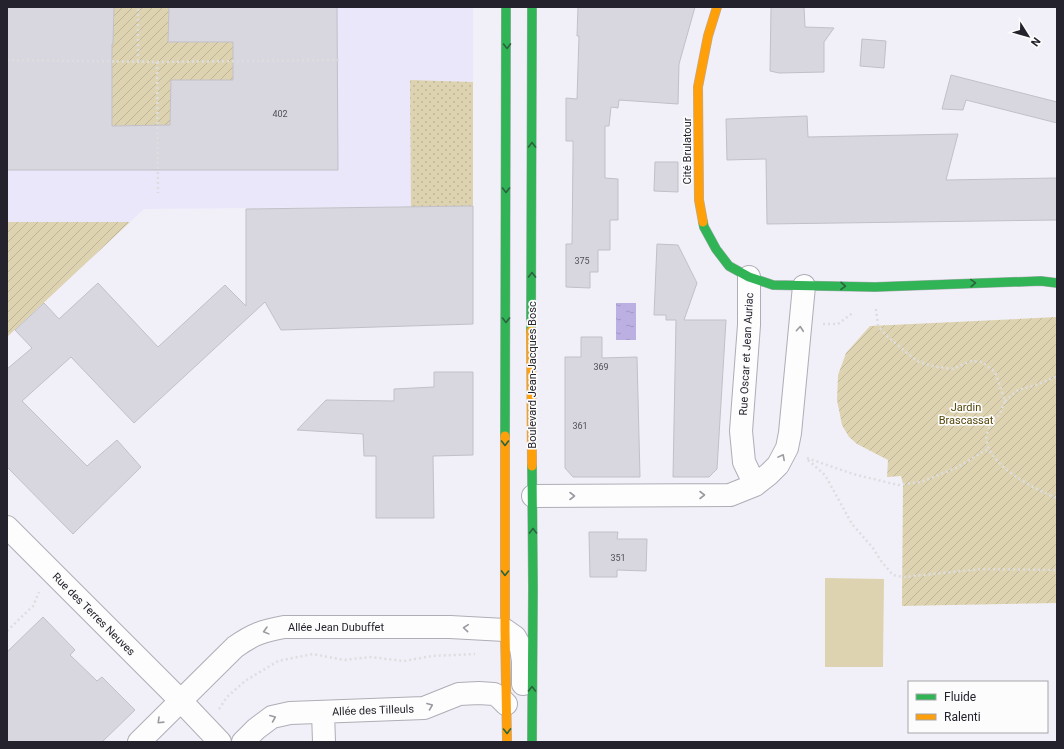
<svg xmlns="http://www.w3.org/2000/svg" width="1064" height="749" viewBox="0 0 1064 749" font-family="Roboto,sans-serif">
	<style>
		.built { fill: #eae7fa }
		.grass { fill: url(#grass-dots) }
		.park { fill: #ded3b0 }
		.garden { fill: url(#garden-furrows) }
		.water { fill: url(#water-ripples) }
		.building { fill: #d8d6df; stroke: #c1c0c8 }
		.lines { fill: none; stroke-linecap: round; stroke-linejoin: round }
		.street-casing { stroke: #afadb6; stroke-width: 24 }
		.fast-casing { stroke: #afadb6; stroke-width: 10 }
		.slow-casing { stroke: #afadb6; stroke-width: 10 }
		.path { stroke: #dddde0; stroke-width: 2.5; stroke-dasharray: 2 3; stroke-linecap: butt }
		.street { stroke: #fdfdfe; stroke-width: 22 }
		.fast { stroke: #30b455; stroke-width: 9 }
		.slow { stroke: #ff9f0a; stroke-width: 9 }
		.oneway { stroke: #29643e }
		.oneway2 { stroke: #9b9aa0 }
		.labels { text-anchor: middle; stroke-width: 3.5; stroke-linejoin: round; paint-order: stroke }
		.number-label { font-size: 9px; fill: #514f59 }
		.street-label { font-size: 11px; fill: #24222c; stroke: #fcfcfc }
		.park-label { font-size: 11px; fill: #55470a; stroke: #fcfcfc }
	</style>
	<defs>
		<pattern id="grass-dots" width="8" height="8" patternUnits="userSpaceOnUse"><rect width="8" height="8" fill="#ded3b0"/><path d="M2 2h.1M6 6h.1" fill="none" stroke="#beb598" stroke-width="1.8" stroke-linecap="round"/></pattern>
		<pattern id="garden-furrows" width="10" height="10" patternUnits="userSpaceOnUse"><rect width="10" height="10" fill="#ded3b0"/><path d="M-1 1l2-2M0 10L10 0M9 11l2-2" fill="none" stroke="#beb598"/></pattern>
		<pattern id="water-ripples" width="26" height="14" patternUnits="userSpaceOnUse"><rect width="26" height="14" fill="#bcb0e2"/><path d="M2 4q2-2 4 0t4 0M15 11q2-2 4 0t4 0" fill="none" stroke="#a197c2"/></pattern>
	</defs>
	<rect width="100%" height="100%" fill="#f1f0f8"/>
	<!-- built -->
	<path class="built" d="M7,7H473V206L144,209L7,337Z"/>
	<!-- grass -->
	<path class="grass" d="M410,80L473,82V206L411,207Z"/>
	<!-- park -->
	<path class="park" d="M825,578L884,579L883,667H825Z"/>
	<!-- garden -->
	<path class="garden" d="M114,7H169V42H233V80H171L170,125L112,126V80L7,79V43L113,44Z
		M7,222H130L7,337Z
		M1057,317V603L902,606L903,484L901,476L887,477L888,460L857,444L849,437L842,425L837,400L838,375L846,353L870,326Z"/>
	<!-- water -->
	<path class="water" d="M616,303H636V340H616Z"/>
	<!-- building -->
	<path class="building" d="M7,7H114L113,44H112V126L170,125L171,80H233V42H168L169,7H337L338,170H7Z
		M578,7H695L679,64L678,104L619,100L618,108L611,107L609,126H605V178L618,179V220H610V250H598V272H590V288L566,287V244H572L573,156V141H566V98L577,99L579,36H577Z
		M771,7H804L805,27L834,28L824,42V72L779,73L770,71Z
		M862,39L886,41L884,68L860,66Z
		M951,75L1057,102V123L966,100L963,110L942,109Z
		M807,116L808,137L958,134L946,180L1057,178V220L767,224L766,159L727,160L726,119Z
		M655,162H678V192L654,191Z
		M473,206V324L281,330L265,302L134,423L71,357L22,401L87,466L117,440L141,467L73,534L7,467V369L32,348L15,330L44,303L59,319L98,283L158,347L225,285L246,306V209Z
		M657,244L678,245L697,283L684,320H726L717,469L709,477H673L676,320H666V315H654Z
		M581,337H602V358L637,357L640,477H573L565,468V357H581Z
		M434,372H473V455L433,456L434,518H376V456H364L363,434L297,430L326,400L394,401V389L434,387Z
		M589,532H618L617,539H647L646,571L617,570V577H590Z
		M43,617L75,650L70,655L97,681L102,677L135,710L102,742H7V652Z"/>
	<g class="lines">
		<!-- street casing -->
		<g class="street-casing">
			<path id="street" d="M749,277V325L741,431L744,462L755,485
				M533,496L730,495L755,485L769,474L778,465L787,448L790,433L804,286
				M7,527L181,701L220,742
				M323,712L324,742
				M139,742L235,647C253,634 263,631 284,627H450L505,630L515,637L521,648L523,661V684
				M243,742L256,729L272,717L290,713L424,708L459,694L479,693L494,694L499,697L506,704"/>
		</g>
		<!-- fast casing -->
		<g class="fast-casing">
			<path id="fast" d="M703,222L704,227L716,249L729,266L749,277L773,285L875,287L1041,281L1057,283
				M531,331L532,7
				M505,436L506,7
				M532,466L533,588L532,742"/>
		</g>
		<!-- slow casing -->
		<g class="slow-casing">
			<path id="slow" d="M703,222L699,200L698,87L708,36L717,7
				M531,331L532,466
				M505,436V630L507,742"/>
		</g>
		<!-- path -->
		<path class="path" d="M7,60L157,62L340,60
			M138,61V7
			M157,62L158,193
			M876,309L878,326L887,336L917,361L932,366L952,369L971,361L982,362L995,372L1005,401C1003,405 1002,409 1000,413C995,420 989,425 987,433C980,462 1036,490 1057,498
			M823,324H838L854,312
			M1005,401L1018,390L1036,385L1057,376
			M807,458L853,474L898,485L921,482L956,468L988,449
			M808,460L825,475L852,524L873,548L881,561L893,575L903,577L982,569L1057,570
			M7,631L33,606L39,592
			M219,709L227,697L245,681L278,661L313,654L344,660L370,657L404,661L432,656L475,654"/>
		<!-- street -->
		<use href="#street" class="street"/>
		<!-- fast -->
		<use href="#fast" class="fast"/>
		<!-- slow -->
		<use href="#slow" class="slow"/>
	</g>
	<!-- one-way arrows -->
	<defs><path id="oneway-chevron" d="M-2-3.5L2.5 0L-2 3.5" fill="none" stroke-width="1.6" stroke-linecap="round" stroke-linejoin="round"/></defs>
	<g class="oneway">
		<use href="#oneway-chevron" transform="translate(507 46) rotate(89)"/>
		<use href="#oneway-chevron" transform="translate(532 145) rotate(-90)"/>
		<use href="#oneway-chevron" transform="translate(506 190) rotate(90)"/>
		<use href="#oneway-chevron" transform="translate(532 275) rotate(-90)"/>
		<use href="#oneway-chevron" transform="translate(973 283) rotate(-2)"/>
		<use href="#oneway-chevron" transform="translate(843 286) rotate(1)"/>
		<use href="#oneway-chevron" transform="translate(506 320) rotate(90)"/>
		<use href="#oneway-chevron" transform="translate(505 443) rotate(90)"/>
		<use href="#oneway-chevron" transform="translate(533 531) rotate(-90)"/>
		<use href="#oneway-chevron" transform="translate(505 573) rotate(91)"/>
		<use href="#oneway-chevron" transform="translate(532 689) rotate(-89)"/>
		<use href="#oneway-chevron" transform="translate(507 731) rotate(89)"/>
	</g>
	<g class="oneway2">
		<use href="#oneway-chevron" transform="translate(800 329) rotate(-85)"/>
		<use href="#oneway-chevron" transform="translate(782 457) rotate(-62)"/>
		<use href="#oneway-chevron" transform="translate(702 495)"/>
		<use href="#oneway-chevron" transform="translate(572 496)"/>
		<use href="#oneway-chevron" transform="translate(466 628) rotate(-175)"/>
		<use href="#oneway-chevron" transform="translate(266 631) rotate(165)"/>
		<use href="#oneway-chevron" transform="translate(430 706) rotate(-21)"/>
		<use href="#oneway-chevron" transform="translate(273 718) rotate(-23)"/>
		<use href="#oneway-chevron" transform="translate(160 721) rotate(136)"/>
	</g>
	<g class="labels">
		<!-- number labels -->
		<g class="number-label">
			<text x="280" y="117">402</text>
			<text x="582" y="264">375</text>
			<text x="601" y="370">369</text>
			<text x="580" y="429">361</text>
			<text x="618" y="561">351</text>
		</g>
		<!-- street labels -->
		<g class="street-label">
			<text transform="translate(687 151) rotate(-90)" y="4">Cité Brulatour</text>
			<text transform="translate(746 354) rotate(-87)" y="4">Rue Oscar et Jean Auriac</text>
			<text transform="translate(532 375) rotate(-90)" y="4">Boulevard Jean-Jacques Bosc</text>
			<text transform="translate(94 614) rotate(45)" y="4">Rue des Terres Neuves</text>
			<text x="336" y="631">Allée Jean Dubuffet</text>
			<text transform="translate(373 710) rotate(-2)" y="4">Allée des Tilleuls</text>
		</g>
		<!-- park labels -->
		<g class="park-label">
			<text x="966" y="411">Jardin<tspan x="966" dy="13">Brascassat</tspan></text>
		</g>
	</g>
	<!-- border -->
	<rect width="1064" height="749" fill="none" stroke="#24222c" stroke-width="16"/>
	<!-- legend -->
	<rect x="908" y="681" width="140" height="52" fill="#fcfcfc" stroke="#a6a5a9"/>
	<rect x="916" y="694" width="20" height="6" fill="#30b455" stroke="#a6a5a9"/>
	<text x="944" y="701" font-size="12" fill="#24222c">Fluide</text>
	<rect x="916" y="714" width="20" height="6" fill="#ff9f0a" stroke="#a6a5a9"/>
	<text x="944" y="721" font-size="12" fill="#24222c">Ralenti</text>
	<!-- north arrow -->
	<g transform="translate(1028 36) rotate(127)" stroke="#fcfcfc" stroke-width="3" paint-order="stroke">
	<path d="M0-3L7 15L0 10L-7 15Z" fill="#24222c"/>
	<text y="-6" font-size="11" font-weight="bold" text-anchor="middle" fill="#24222c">N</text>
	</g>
</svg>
